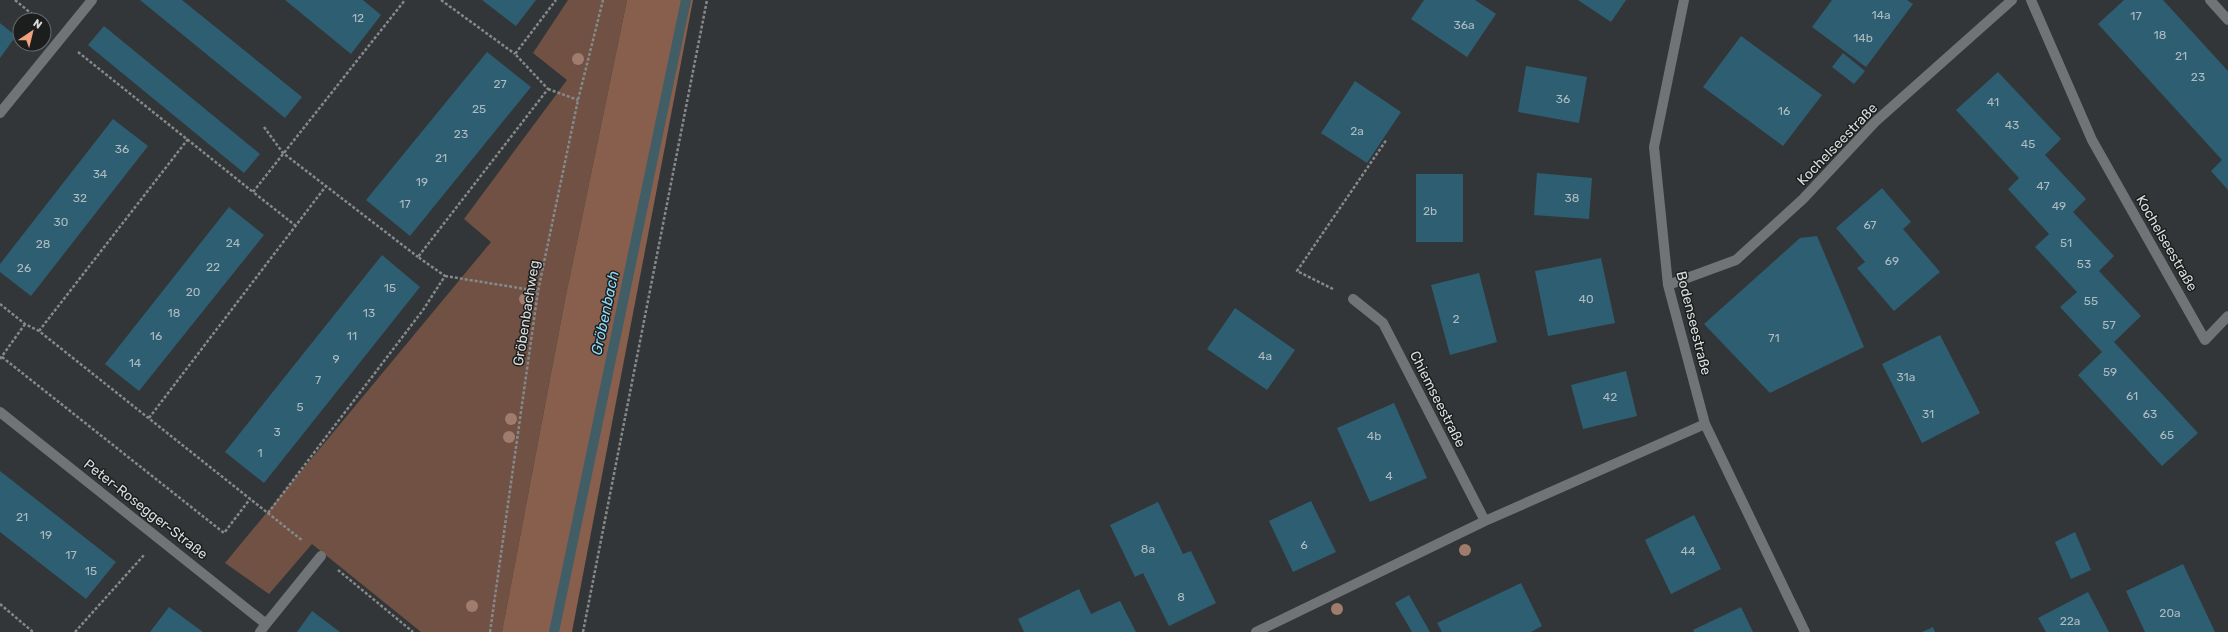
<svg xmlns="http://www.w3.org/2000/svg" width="2228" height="632" viewBox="0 0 2228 632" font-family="Rubik,sans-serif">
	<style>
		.green { fill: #705143 }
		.forest { fill: #885f4d }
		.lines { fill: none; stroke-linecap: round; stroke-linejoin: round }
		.stream { stroke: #415d66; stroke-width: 10 }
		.building { fill: #2e5e71 }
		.path { stroke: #86898a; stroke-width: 2.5; stroke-dasharray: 3 2; stroke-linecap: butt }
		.minor { stroke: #707476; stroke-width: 10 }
		.tree { fill: #a07c6c }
		.labels { text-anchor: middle; stroke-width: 3; stroke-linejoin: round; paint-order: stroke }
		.number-label { font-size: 12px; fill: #aebcc1 }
		.street-label { font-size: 14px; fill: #d9dbdc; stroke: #1c1e1e }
		.water-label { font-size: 15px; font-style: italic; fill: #8adbfb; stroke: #1c1e1e }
	</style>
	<rect width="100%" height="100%" fill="#333638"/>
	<!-- green -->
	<path class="green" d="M568,0H627L565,300L502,632H421L312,544L269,594L225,563L491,242L464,219L567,80L533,53Z"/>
	<!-- forest -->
	<path class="forest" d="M627,0H693L572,632H502L565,300Z"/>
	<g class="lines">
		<!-- stream -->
		<path class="stream" d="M554,632L686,0"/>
	</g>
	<!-- building -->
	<path class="building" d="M140,0H182L302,97L285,118Z
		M285,0H363L381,15L351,54Z
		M482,0H536L516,26Z
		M1424,0H1475L1496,14L1467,57L1411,19Z
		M1578,0H1626L1611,22Z
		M1832,0H1907L1913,4L1866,67L1812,27Z
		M2124,0H2163L2228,71V190L2211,171L2222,160L2098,24Z
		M0,23L16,36L0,58Z
		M104,26L260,154L244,173L88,45Z
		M1741,36L1822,95L1783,146L1703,87Z
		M487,52L531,87L410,236L366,200Z
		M1843,53L1865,71L1854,84L1832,67Z
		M1526,66L1587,77L1579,123L1518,112Z
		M1998,72L2061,139L2045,155L2086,199L2073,212L2114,256L2099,271L2141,316L2114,342L2198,433L2162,466L2078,375L2102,352L2060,307L2077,292L2035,247L2049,234L2008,189L2019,178L1956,110Z
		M1355,81L1401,112L1367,163L1321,133Z
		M113,119L148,146L31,296L0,272V264Z
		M1537,173L1592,178L1589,219L1534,215Z
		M1416,174H1463V242H1416Z
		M1882,188L1911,222L1903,229L1940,272L1894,311L1857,268L1865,262L1836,228Z
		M229,207L264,235L139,391L105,364Z
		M1817,236L1864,347L1770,393L1704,324L1800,238Z
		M382,255L420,287L264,483L225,452Z
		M1601,258L1615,323L1548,336L1535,271Z
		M1479,273L1497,342L1450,355L1431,285Z
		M1235,308L1295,350L1267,390L1207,349Z
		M1940,335L1980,413L1922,443L1882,364Z
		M1626,371L1637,416L1583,429L1571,385Z
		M1394,403L1427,478L1370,502L1337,428Z
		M0,471L116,562L86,599L0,532Z
		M1311,501L1336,552L1293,572L1269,521Z
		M1158,502L1183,554L1191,551L1216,603L1169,626L1143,573L1135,577L1110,525Z
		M1694,515L1721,569L1671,594L1645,540Z
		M2075,532L2091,570L2071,579L2055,542Z
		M2183,564L2215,632H2145L2126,591Z
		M1521,583L1542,626L1531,632H1442L1437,623Z
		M1079,589L1091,614L1120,601L1136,632H1024L1018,619Z
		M2088,592L2109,632H2046L2038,618Z
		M1409,595L1430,632H1412L1395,603Z
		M169,607L203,632H150Z
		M1741,607L1753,632H1694L1693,630Z
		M312,611L340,632H297Z
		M1933,627L1935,632H1922Z"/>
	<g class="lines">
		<!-- path -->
		<path class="path" d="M15,0L39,20
			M441,0L515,54
			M78,52L253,192
			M548,89L578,100
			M264,127L283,153L418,257
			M296,226L253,192L405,0
			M445,276L538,291
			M1333,289L1297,271L1387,139
			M0,304L25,324L39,331L303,541
			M39,331L188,139
			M2,357L224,533L250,499
			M0,359L25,324
			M149,418L326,186
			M268,513L423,310L445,276L418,257L548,89L515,54L556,0
			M338,570L413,632
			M0,604L33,632
			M75,632L144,555
			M490,632L538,291L578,100L603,0
			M583,632L707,0"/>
		<!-- minor -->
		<path class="minor" d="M1684,0L1654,147L1668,285L1705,424L1805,632
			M2031,0L2092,140L2205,340L2228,316
			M2210,0L2228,20
			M0,113L92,0
			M1668,285L1736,260L1803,199L1875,122L2012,0
			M1353,299L1383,323L1485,521
			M0,412L266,624L260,632
			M266,624L321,556
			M1256,632L1485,521L1705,424"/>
	</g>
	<!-- trees -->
	<g class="tree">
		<circle cx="578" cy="59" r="6"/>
		<circle cx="525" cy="299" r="6"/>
		<circle cx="511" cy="419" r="6"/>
		<circle cx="509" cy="437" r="6"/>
		<circle cx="1465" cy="550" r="6"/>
		<circle cx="472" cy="606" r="6"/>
		<circle cx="1337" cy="609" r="6"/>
	</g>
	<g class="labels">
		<!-- number labels -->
		<g class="number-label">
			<text x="1881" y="19">14a</text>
			<text x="2136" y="20">17</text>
			<text x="358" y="22">12</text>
			<text x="1464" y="29">36a</text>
			<text x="2160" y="39">18</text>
			<text x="1863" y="42">14b</text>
			<text x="2181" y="60">21</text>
			<text x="2198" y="81">23</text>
			<text x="500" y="88">27</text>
			<text x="1563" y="103">36</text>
			<text x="1993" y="106">41</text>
			<text x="479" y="113">25</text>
			<text x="1784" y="115">16</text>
			<text x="2012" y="129">43</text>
			<text x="1357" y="135">2a</text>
			<text x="461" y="138">23</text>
			<text x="2028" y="148">45</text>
			<text x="122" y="153">36</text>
			<text x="441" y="162">21</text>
			<text x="100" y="178">34</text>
			<text x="422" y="186">19</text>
			<text x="2043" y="190">47</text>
			<text x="80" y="202">32</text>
			<text x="1572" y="202">38</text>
			<text x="405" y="208">17</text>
			<text x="2059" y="210">49</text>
			<text x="1430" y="215">2b</text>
			<text x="61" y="226">30</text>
			<text x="1870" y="229">67</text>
			<text x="233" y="247">24</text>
			<text x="2066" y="247">51</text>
			<text x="43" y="248">28</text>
			<text x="1892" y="265">69</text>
			<text x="2084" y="268">53</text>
			<text x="213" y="271">22</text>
			<text x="24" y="272">26</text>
			<text x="390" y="292">15</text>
			<text x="193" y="296">20</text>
			<text x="1586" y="303">40</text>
			<text x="2091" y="305">55</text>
			<text x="174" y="317">18</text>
			<text x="369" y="317">13</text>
			<text x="1456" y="323">2</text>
			<text x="2109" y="329">57</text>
			<text x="156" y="340">16</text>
			<text x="352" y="340">11</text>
			<text x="1774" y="342">71</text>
			<text x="1265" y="360">4a</text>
			<text x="336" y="363">9</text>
			<text x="135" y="367">14</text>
			<text x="2110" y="376">59</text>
			<text x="1906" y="381">31a</text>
			<text x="318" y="384">7</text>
			<text x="2132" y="400">61</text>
			<text x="1610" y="401">42</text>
			<text x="300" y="411">5</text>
			<text x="1928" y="418">31</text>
			<text x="2150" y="418">63</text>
			<text x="277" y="436">3</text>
			<text x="2167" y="439">65</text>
			<text x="1374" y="440">4b</text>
			<text x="260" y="457">1</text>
			<text x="1389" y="480">4</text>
			<text x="22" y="521">21</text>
			<text x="46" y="539">19</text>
			<text x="1304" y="549">6</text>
			<text x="1148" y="553">8a</text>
			<text x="1688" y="555">44</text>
			<text x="71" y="559">17</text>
			<text x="91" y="575">15</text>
			<text x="1181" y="601">8</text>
			<text x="2170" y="617">20a</text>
			<text x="2070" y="625">22a</text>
		</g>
		<!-- street labels -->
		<g class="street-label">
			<text transform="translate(1837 144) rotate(-46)" y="5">Kochelseestraße</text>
			<text transform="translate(2167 243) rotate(60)" y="5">Kochelseestraße</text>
			<text transform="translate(526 313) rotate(-81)" y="5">Gröbenbachweg</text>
			<text transform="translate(1694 323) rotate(76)" y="5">Bodenseestraße</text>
			<text transform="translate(1438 399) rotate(63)" y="5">Chiemseestraße</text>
			<text transform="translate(146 509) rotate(38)" y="5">Peter-Rosegger-Straße</text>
		</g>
		<!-- water labels -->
		<g class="water-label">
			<text transform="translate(605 313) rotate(-78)" y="5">Gröbenbach</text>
		</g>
	</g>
	<!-- north arrow -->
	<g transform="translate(32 32) rotate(35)"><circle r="19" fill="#1c1e1e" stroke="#686a6a"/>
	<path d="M0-3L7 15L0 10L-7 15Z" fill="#f1a17d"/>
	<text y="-6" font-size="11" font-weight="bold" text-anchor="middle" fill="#d9dbdc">N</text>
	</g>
</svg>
